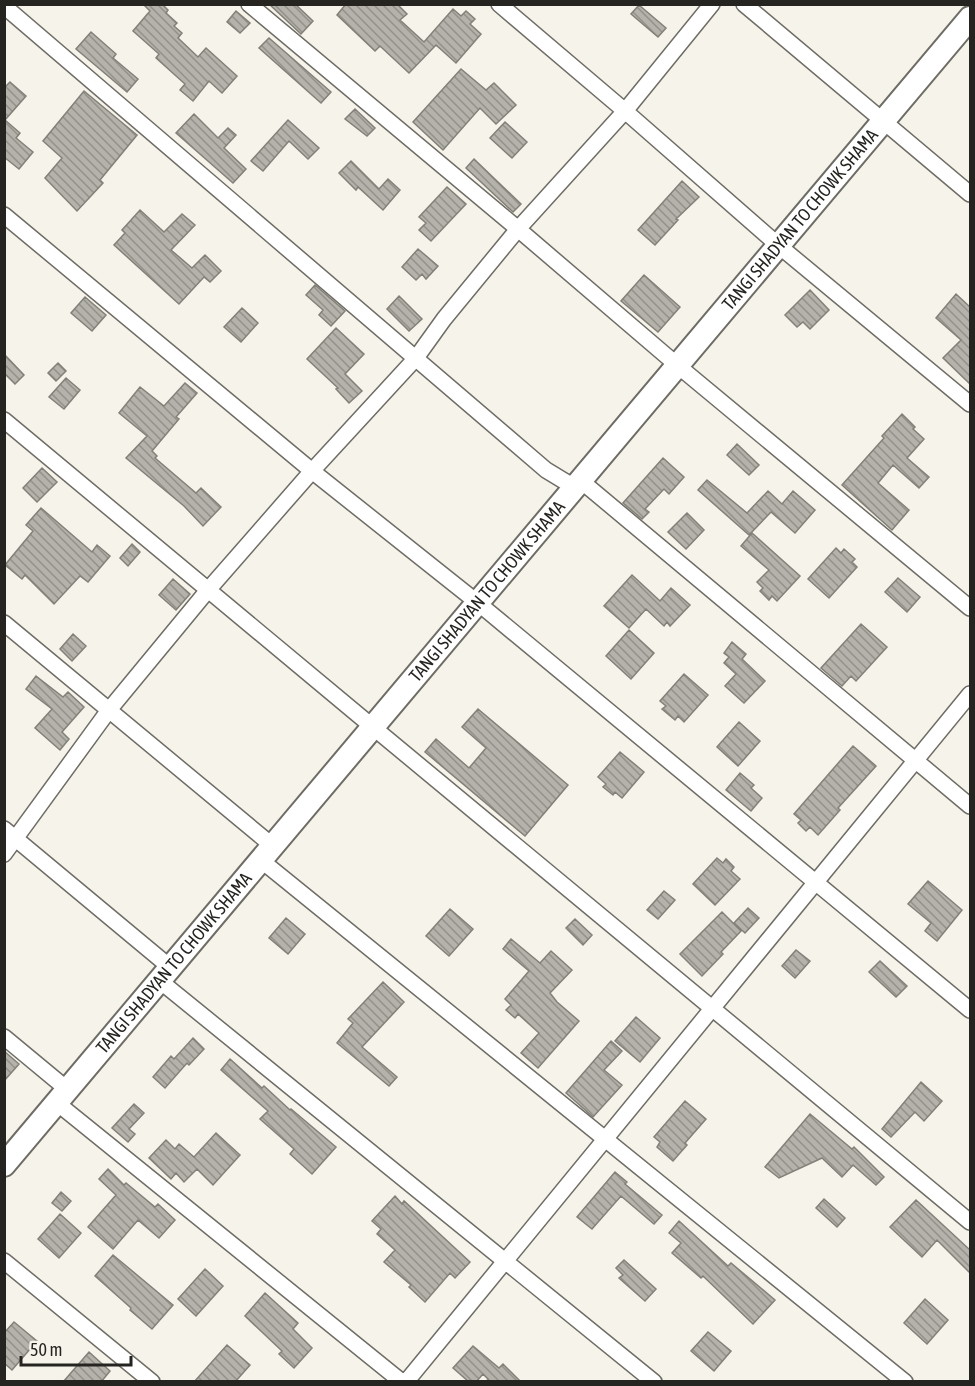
<svg xmlns="http://www.w3.org/2000/svg" width="975" height="1386" viewBox="0 0 975 1386" font-family="'Asap Condensed',sans-serif">
	<style>
		.building { fill: url(#building-back-hatch); stroke: #828078; stroke-width: 1.5 }
		.lines { fill: none; stroke-linecap: round; stroke-linejoin: round }
		.minor-casing { stroke: #6e6c64; stroke-width: 18 }
		.primary-casing { stroke: #6e6c64; stroke-width: 26 }
		.minor { stroke: #fff; stroke-width: 15 }
		.primary { stroke: #fff; stroke-width: 22 }
		.labels { text-anchor: middle; stroke-width: 4.5; stroke-linejoin: round; paint-order: stroke }
		.street-label { font-size: 18px; fill: #252421; stroke: #f5f3ea }
	</style>
	<defs>
		<pattern id="building-back-hatch" width="6" height="6" patternUnits="userSpaceOnUse" patternTransform="scale(1.5)"><rect width="6" height="6" fill="#b4b2aa"/><path d="M-1 5l2 2M0 0l6 6M5-1l2 2" fill="none" stroke="#92918a"/></pattern>
	</defs>
	<rect width="100%" height="100%" fill="#f5f3ea"/>
	<!-- building -->
	<path class="building" d="M143,4H162L168,10L166,13L177,23L174,26L182,33L178,38L198,57L206,48L237,76L222,93L209,81L193,101L180,90L185,84L156,58L159,54L133,31L150,11Z
		M269,4H295L313,21L301,34Z
		M346,4H397L407,14L400,20L424,42L453,9L461,16L466,11L475,19L470,24L481,34L456,63L436,45L409,73L380,46L375,51L337,15Z
		M639,5L666,28L658,37L631,14Z
		M236,11L250,23L240,33L227,22Z
		M91,32L116,54L113,58L138,79L127,92L76,49Z
		M269,38L331,92L321,103L259,48Z
		M461,69L486,90L494,83L516,105L496,124L480,108L443,150L413,122Z
		M10,82L26,96L5,120L20,133L16,138L33,152L19,169L4,157V88Z
		M84,91L137,135L100,180L103,183L77,211L45,178L62,158L43,141Z
		M355,109L375,128L367,136L345,119Z
		M194,114L218,138L228,128L236,135L224,148L246,169L233,183L176,133Z
		M288,120L319,148L308,159L289,141L263,171L251,161Z
		M505,122L527,142L512,158L490,138Z
		M474,159L521,204L513,212L466,168Z
		M351,161L379,189L388,179L400,190L383,210L358,187L356,190L339,173Z
		M682,181L699,197L676,219L678,220L655,245L638,230Z
		M447,187L466,204L431,241L419,230L426,223L419,217Z
		M140,210L164,232L182,214L195,225L171,250L192,268L205,255L221,271L210,282L204,277L179,304L114,245L125,233L122,230Z
		M418,249L438,266L426,279L422,274L416,280L402,267Z
		M644,275L680,307L658,332L621,301Z
		M315,285L345,311L331,326L319,315L323,310L306,295Z
		M810,290L829,310L810,329L803,322L797,327L785,315Z
		M956,294L970,307V384L943,358L961,340L936,318Z
		M399,296L422,319L409,331L387,309Z
		M85,297L106,315L92,331L71,313Z
		M242,308L258,323L241,342L224,327Z
		M336,328L364,354L345,374L362,391L349,403L336,389L338,388L307,359Z
		M4,354L24,375L15,384L4,373Z
		M58,363L66,371L56,381L48,373Z
		M66,378L80,390L64,409L49,397Z
		M185,383L197,393L176,417L179,419L152,451L157,456L155,458L196,493L201,488L221,507L203,526L184,506L126,458L147,436L119,413L140,387L164,406Z
		M902,414L915,427L913,429L924,439L907,458L929,477L919,488L893,465L878,483L909,510L892,530L842,485L884,438L882,436Z
		M737,444L759,465L749,475L727,455Z
		M663,458L684,477L669,494L664,489L645,509L649,512L642,519L623,503Z
		M42,468L57,482L37,502L23,488Z
		M707,480L747,513L768,491L782,504L793,491L815,510L795,533L771,512L749,535L698,490Z
		M41,508L92,552L97,545L110,556L88,582L80,576L54,604L25,575L22,579L5,565L33,531L26,525Z
		M687,513L704,530L686,549L668,532Z
		M752,533L800,576L777,601L772,596L769,600L760,591L763,588L757,582L769,570L741,546Z
		M132,544L140,552L128,566L120,558Z
		M836,548L841,553L844,549L855,559L852,562L857,567L829,598L808,579Z
		M632,575L660,601L671,588L690,605L670,626L667,622L664,626L646,609L629,628L604,606Z
		M898,578L920,597L907,612L885,592Z
		M173,579L190,594L176,610L159,595Z
		M861,624L887,647L856,681L851,676L842,686L821,668Z
		M629,630L654,653L631,679L606,656Z
		M73,634L86,646L72,661L60,649Z
		M732,642L746,654L742,659L765,681L744,703L725,686L736,674L724,663L729,657L724,653Z
		M684,674L708,695L684,722L678,716L675,720L662,709L666,706L660,701Z
		M36,676L63,697L68,692L84,707L62,732L69,739L60,750L35,728L52,709L26,689Z
		M478,709L568,785L525,836L425,752L436,739L469,768L486,748L462,727Z
		M739,722L760,741L738,766L717,747Z
		M853,746L876,766L838,808L840,810L818,835L810,827L806,831L798,823L801,820L794,814Z
		M620,752L644,772L622,798L615,792L613,795L603,787L606,784L598,777Z
		M740,773L754,785L751,788L762,798L751,811L726,790Z
		M717,858L723,863L726,859L734,867L731,871L740,879L715,905L693,884Z
		M928,881L962,910L937,941L925,931L931,923L908,904Z
		M664,891L675,900L658,919L647,910Z
		M748,908L759,918L745,933L734,923Z
		M450,909L473,929L449,956L426,936Z
		M722,912L741,931L721,952L723,954L702,976L680,954Z
		M286,918L305,934L288,954L269,938Z
		M575,919L592,935L583,945L566,928Z
		M511,939L540,963L551,951L572,970L550,993L557,1002L579,1021L538,1068L521,1053L539,1033L518,1014L515,1018L506,1010L511,1005L505,999L529,971L503,949Z
		M796,950L810,961L795,978L782,966Z
		M880,961L907,986L896,997L869,972Z
		M383,982L404,1002L362,1047L397,1077L389,1086L337,1043L353,1023L348,1019Z
		M636,1017L660,1038L640,1062L615,1041Z
		M193,1038L204,1049L189,1065L187,1063L165,1088L153,1077L171,1056L174,1059Z
		M611,1041L622,1051L604,1070L622,1085L593,1117L566,1093Z
		M4,1051L19,1064L4,1081Z
		M230,1059L262,1088L264,1086L290,1110L291,1109L336,1147L312,1174L290,1154L294,1149L260,1119L268,1111L221,1070Z
		M921,1082L942,1101L924,1121L915,1112L891,1137L882,1129Z
		M685,1101L706,1119L685,1143L687,1145L673,1161L657,1147L660,1142L654,1137Z
		M134,1104L144,1113L129,1129L135,1134L128,1142L112,1128Z
		M810,1114L852,1149L854,1147L884,1177L876,1185L853,1165L842,1177L822,1158L779,1178L765,1167Z
		M216,1133L240,1155L213,1185L197,1169L184,1182L176,1173L171,1179L149,1158L166,1140L175,1149L179,1144L194,1157Z
		M108,1169L124,1185L126,1183L155,1207L158,1204L175,1220L159,1238L138,1220L113,1249L88,1227L116,1195L99,1179Z
		M615,1172L627,1182L625,1184L662,1215L654,1224L621,1196L592,1229L577,1217Z
		M61,1192L71,1201L62,1211L52,1203Z
		M395,1196L402,1204L404,1201L470,1262L455,1278L450,1273L425,1302L409,1287L411,1285L384,1262L395,1250L377,1234L381,1229L372,1221Z
		M824,1199L845,1218L837,1227L816,1208Z
		M916,1200L970,1250V1273L937,1240L922,1257L890,1227Z
		M60,1214L81,1233L59,1258L38,1239Z
		M679,1221L728,1266L731,1263L775,1300L753,1324L703,1276L701,1278L672,1253L681,1243L669,1233Z
		M113,1255L173,1305L152,1329L130,1310L131,1308L95,1276Z
		M624,1260L656,1289L645,1301L619,1278L623,1275L616,1268Z
		M205,1269L223,1286L196,1316L178,1299Z
		M265,1293L298,1323L293,1329L312,1348L294,1368L279,1354L282,1351L245,1316Z
		M925,1299L948,1320L927,1344L904,1323Z
		M14,1322L37,1341L12,1370L4,1363V1333Z
		M708,1332L731,1351L714,1371L691,1351Z
		M227,1345L250,1365L235,1382H194Z
		M473,1346L499,1368L503,1364L521,1382H486L488,1379L483,1374L476,1382H469L453,1368Z
		M89,1352L110,1371L101,1382H63Z"/>
	<g class="lines">
		<!-- minor casing -->
		<g class="minor-casing">
			<path id="minor" d="M249,4L518,229L677,365L970,608
				M499,4L625,111L778,245L970,404
				M744,4L970,194
				M4,6L546,470L574,487
				M4,215L312,471L478,603L970,1010
				M4,420L374,728L970,1222
				M580,480L970,806
				M4,623L274,847
				M4,829L171,968
				M4,854L109,710L208,590L312,471L416,358L444,319L518,229L625,111L712,4
				M262,861L905,1382
				M160,981L654,1382
				M4,1037L68,1090
				M57,1103L402,1382
				M4,1261L152,1382
				M406,1382L970,694"/>
		</g>
		<!-- primary casing -->
		<g class="primary-casing">
			<g id="primary">
				<path id="s1" d="M4,1165L970,18"/>
			</g>
		</g>
		<!-- minor -->
		<use href="#minor" class="minor"/>
		<!-- primary -->
		<use href="#primary" class="primary"/>
	</g>
	<g class="labels">
		<!-- street labels -->
		<g class="street-label">
			<text dy="6" stroke="none"><textPath href="#s1" startOffset="1236">TANGI SHADYAN TO CHOWK SHAMA</textPath></text>
			<text dy="6" stroke="none"><textPath href="#s1" startOffset="750">TANGI SHADYAN TO CHOWK SHAMA</textPath></text>
			<text dy="6" stroke="none"><textPath href="#s1" startOffset="264">TANGI SHADYAN TO CHOWK SHAMA</textPath></text>
		</g>
	</g>
	<!-- border -->
	<rect width="975" height="1386" fill="none" stroke="#252421" stroke-width="12"/>
	<!-- scale -->
	<path d="M21 1356v9h110v-9" fill="none" stroke="#252421" stroke-width="3"/>
	<text x="30" y="1356" font-size="18" fill="#252421" stroke="#f5f3ea" stroke-width="4.5" paint-order="stroke">50 m</text>
</svg>
